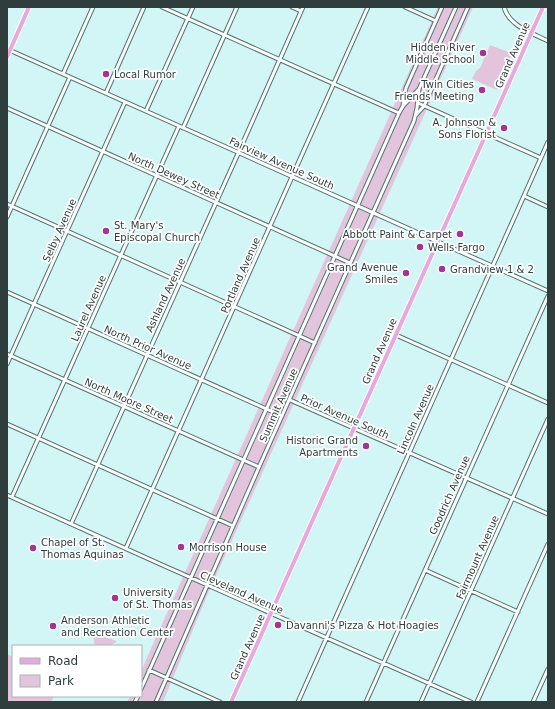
<svg xmlns="http://www.w3.org/2000/svg" width="555" height="709" viewBox="0 0 555 709" font-family="'DejaVu Sans',sans-serif">
	<style>
		.green { fill: #e2c5dd }
		.lines { fill: none; stroke-linecap: round; stroke-linejoin: round }
		.minor-casing { stroke: #537473; stroke-width: 5 }
		.major-casing { stroke: #fff; stroke-width: 6 }
		.minor { stroke: #fff; stroke-width: 3 }
		.major { stroke: #e7a8e0; stroke-width: 4 }
		.poi-dot { fill: #a03596; stroke: #fff; stroke-width: 1.5 }
		.labels { text-anchor: middle; stroke-width: 3.5; stroke-linejoin: round; paint-order: stroke }
		.poi-label { font-size: 10px; fill: #2f3e3d; stroke: #fff; text-anchor: start }
		.street-label { font-size: 10px; fill: #2f3e3d; stroke: #fff }
	</style>
	<rect width="100%" height="100%" fill="#d1f6f5"/>
	<!-- green -->
	<path class="green" d="M438,7H473L209,591L163,702H127L130,696H141V671Z
		M490,45L513,54L497,90L472,79L476,71L480,68Z
		M92,631L116,641V642L110,646H95Z
		M7,654L13,657V696H54L51,702H7Z"/>
	<g class="lines">
		<!-- minor casing -->
		<g class="minor-casing">
			<path id="minor" d="M162,7L399,113
				M292,7L301,11
				M405,7L436,21
				M504,7C509,26 532,33 548,41
				M7,49L548,291
				M63,74L93,7
				M106,93L144,7
				M418,103L541,158
				M403,105L406,88L442,7
				M7,108L350,263
				M146,111L193,7
				M416,115L424,106L468,7
				M183,128L237,7
				M524,196L548,207
				M7,204L315,343
				M7,217L70,77
				M7,292L282,416
				M396,335L548,403
				M7,354L259,467
				M7,364L125,102
				M290,400L548,514
				M7,424L233,526
				M7,495L160,564L471,702
				M12,497L179,126
				M71,524L237,156L303,7
				M126,548L368,7
				M425,570L518,612
				M149,670L220,702
				M141,689L399,113L403,106L419,89L456,7
				M135,702L138,696
				M156,702L259,467L414,121L417,108L419,89
				M298,702L548,142
				M366,702L548,296
				M421,702L548,419
				M477,702L548,544
				M533,702L548,669"/>
		</g>
		<!-- major casing -->
		<g class="major-casing">
			<path id="major" d="M7,57L29,7
				M231,702L543,7"/>
		</g>
		<!-- minor -->
		<use href="#minor" class="minor"/>
		<!-- major -->
		<use href="#major" class="major"/>
	</g>
	<!-- markers -->
	<g class="poi-dot">
		<circle cx="483" cy="53" r="4"/>
		<circle cx="106" cy="74" r="4"/>
		<circle cx="482" cy="90" r="4"/>
		<circle cx="504" cy="128" r="4"/>
		<circle cx="106" cy="231" r="4"/>
		<circle cx="460" cy="234" r="4"/>
		<circle cx="420" cy="247" r="4"/>
		<circle cx="442" cy="269" r="4"/>
		<circle cx="406" cy="273" r="4"/>
		<circle cx="366" cy="446" r="4"/>
		<circle cx="181" cy="547" r="4"/>
		<circle cx="33" cy="548" r="4"/>
		<circle cx="115" cy="598" r="4"/>
		<circle cx="278" cy="625" r="4"/>
		<circle cx="53" cy="626" r="4"/>
	</g>
	<g class="labels">
		<!-- poi labels -->
		<g class="poi-label">
			<text x="475" y="51" text-anchor="end">Hidden River<tspan x="475" dy="12">Middle School</tspan></text>
			<text x="114" y="78">Local Rumor</text>
			<text x="474" y="88" text-anchor="end">Twin Cities<tspan x="474" dy="12">Friends Meeting</tspan></text>
			<text x="496" y="126" text-anchor="end">A. Johnson &amp;<tspan x="496" dy="12">Sons Florist</tspan></text>
			<text x="114" y="229">St. Mary's<tspan x="114" dy="12">Episcopal Church</tspan></text>
			<text x="452" y="238" text-anchor="end">Abbott Paint &amp; Carpet</text>
			<text x="428" y="251">Wells Fargo</text>
			<text x="398" y="271" text-anchor="end">Grand Avenue<tspan x="398" dy="12">Smiles</tspan></text>
			<text x="450" y="273">Grandview 1 &amp; 2</text>
			<text x="358" y="444" text-anchor="end">Historic Grand<tspan x="358" dy="12">Apartments</tspan></text>
			<text x="41" y="546">Chapel of St.<tspan x="41" dy="12">Thomas Aquinas</tspan></text>
			<text x="189" y="551">Morrison House</text>
			<text x="123" y="596">University<tspan x="123" dy="12">of St. Thomas</tspan></text>
			<text x="61" y="624">Anderson Athletic<tspan x="61" dy="12">and Recreation Center</tspan></text>
			<text x="286" y="629">Davanni's Pizza &amp; Hot Hoagies</text>
		</g>
		<!-- street labels -->
		<g class="street-label">
			<text transform="translate(512 55) rotate(-66)" y="4">Grand Avenue</text>
			<text transform="translate(282 163) rotate(24)" y="4">Fairview Avenue South</text>
			<text transform="translate(174 175) rotate(24)" y="4">North Dewey Street</text>
			<text transform="translate(59 230) rotate(-66)" y="4">Selby Avenue</text>
			<text transform="translate(240 275) rotate(-66)" y="4">Portland Avenue</text>
			<text transform="translate(165 295) rotate(-65)" y="4">Ashland Avenue</text>
			<text transform="translate(88 308) rotate(-66)" y="4">Laurel Avenue</text>
			<text transform="translate(148 347) rotate(24)" y="4">North Prior Avenue</text>
			<text transform="translate(379 351) rotate(-66)" y="4">Grand Avenue</text>
			<text transform="translate(129 400) rotate(24)" y="4">North Moore Street</text>
			<text transform="translate(278 405) rotate(-66)" y="4">Summit Avenue</text>
			<text transform="translate(345 416) rotate(24)" y="4">Prior Avenue South</text>
			<text transform="translate(415 419) rotate(-66)" y="4">Lincoln Avenue</text>
			<text transform="translate(449 495) rotate(-66)" y="4">Goodrich Avenue</text>
			<text transform="translate(477 557) rotate(-66)" y="4">Fairmount Avenue</text>
			<text transform="translate(242 592) rotate(24)" y="4">Cleveland Avenue</text>
			<text transform="translate(247 647) rotate(-66)" y="4">Grand Avenue</text>
		</g>
	</g>
	<!-- border -->
	<rect width="555" height="709" fill="none" stroke="#2f3e3d" stroke-width="16"/>
	<!-- legend -->
	<rect x="12" y="645" width="130" height="52" fill="#ffffff" stroke="#acb2b1"/>
	<rect x="20" y="658" width="20" height="6" fill="#e7a8e0" stroke="#acb2b1"/>
	<text x="48" y="665" font-size="12" fill="#2f3e3d">Road</text>
	<rect x="20" y="675" width="20" height="12" fill="#e2c5dd" stroke="#acb2b1"/>
	<text x="48" y="685" font-size="12" fill="#2f3e3d">Park</text>
</svg>
